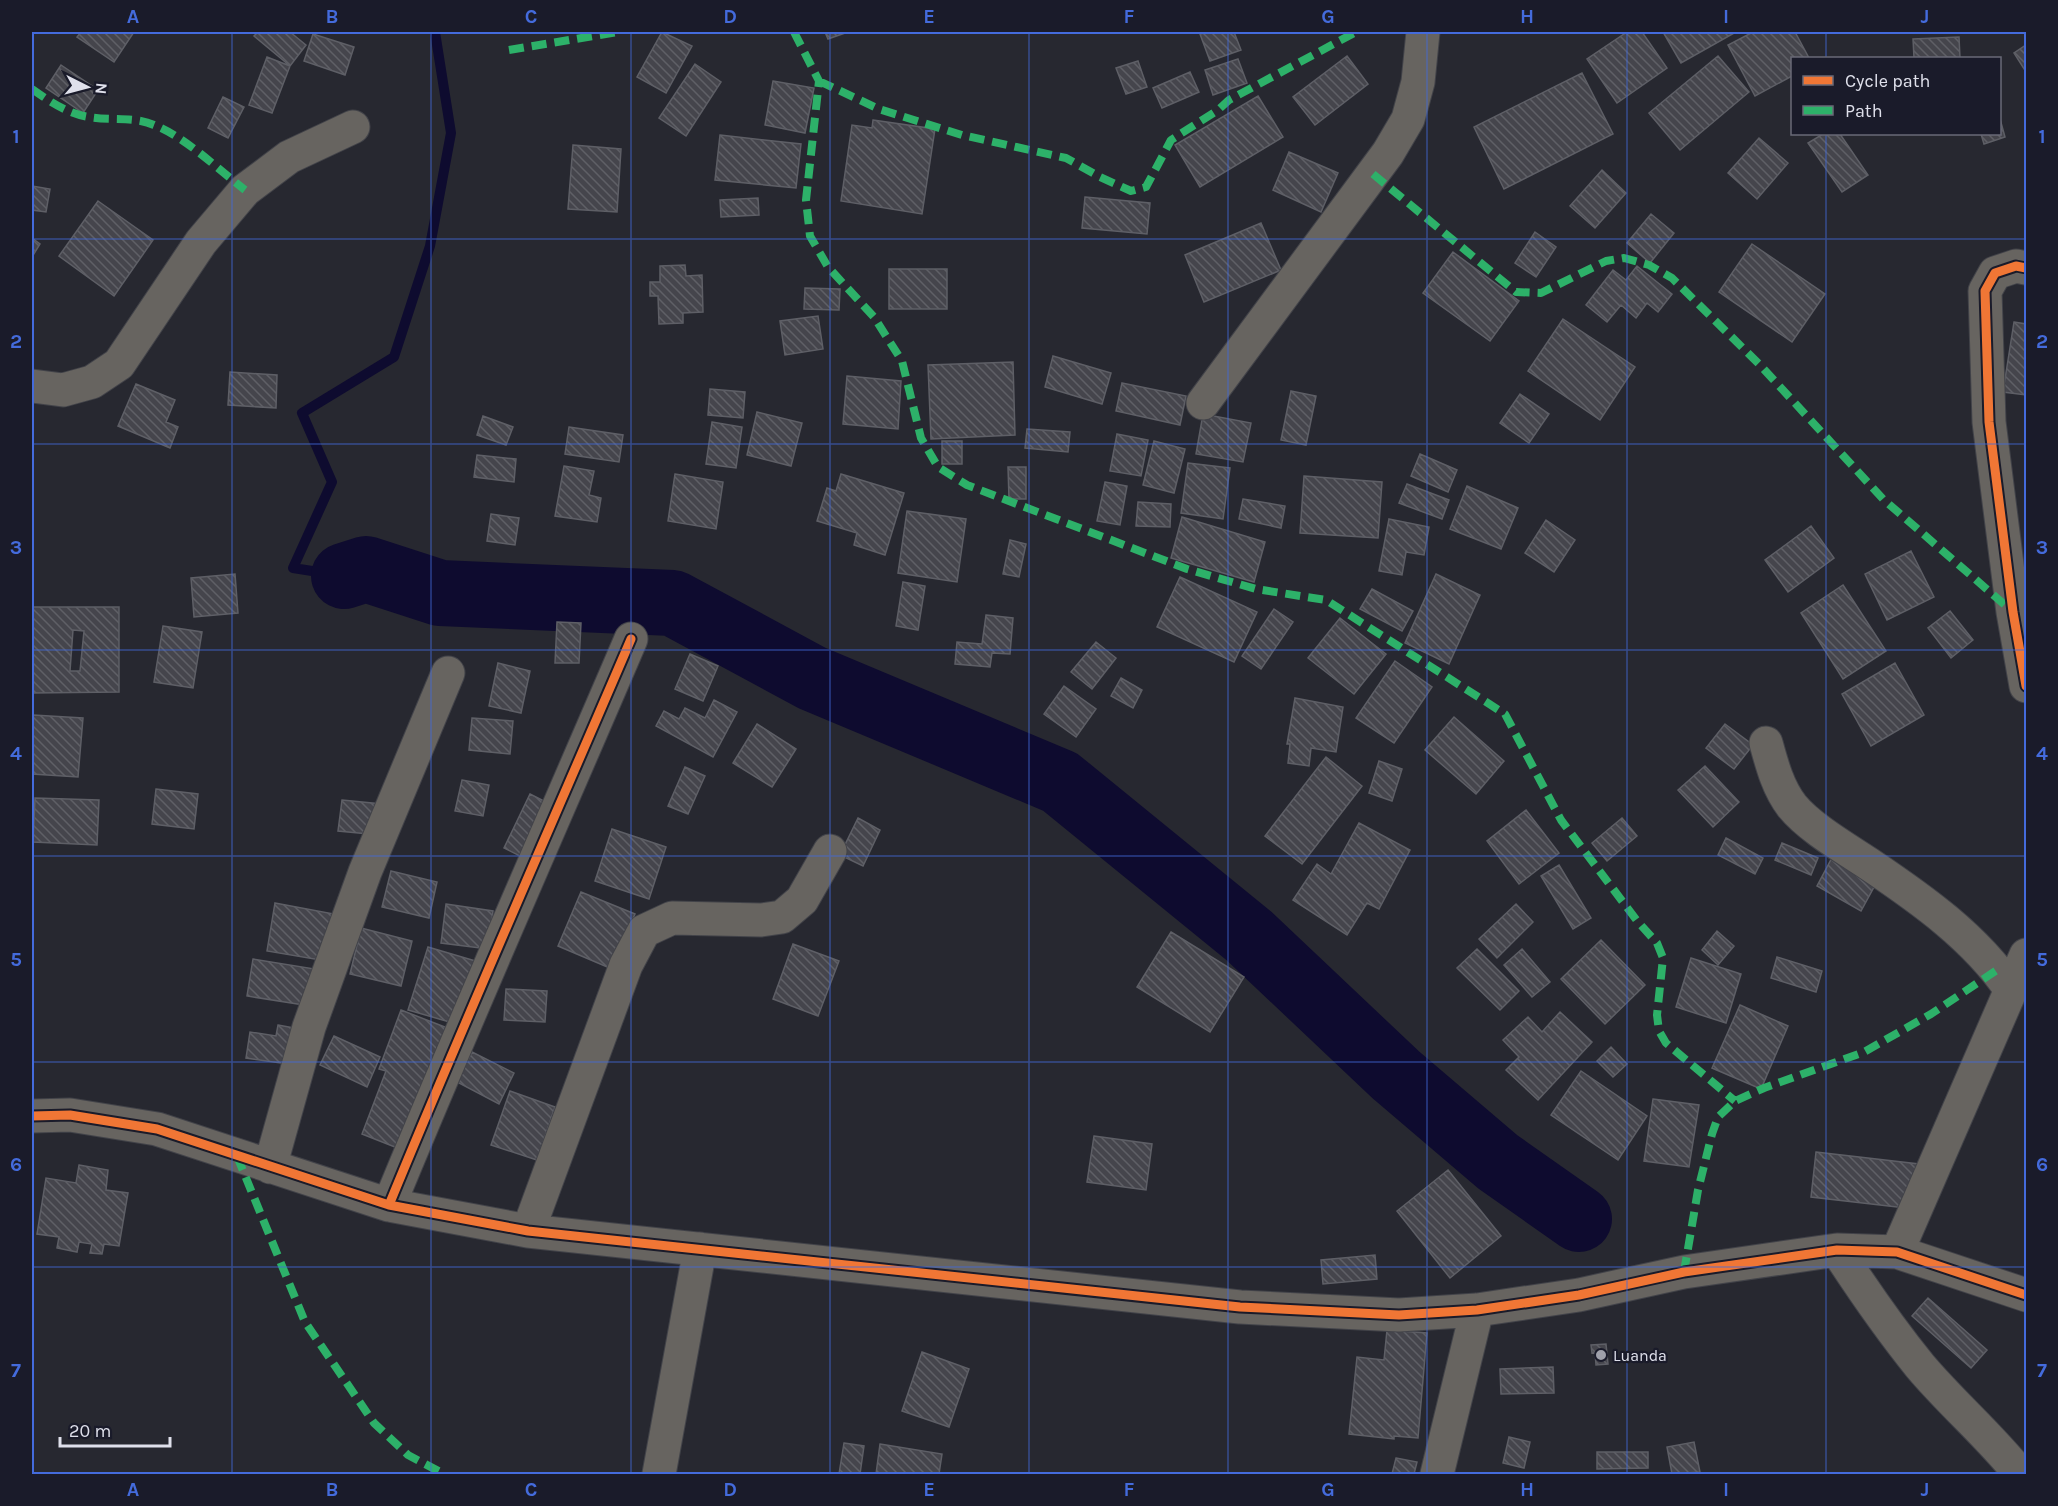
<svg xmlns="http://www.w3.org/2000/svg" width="2058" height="1506" viewBox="0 0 2058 1506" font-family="Karla,sans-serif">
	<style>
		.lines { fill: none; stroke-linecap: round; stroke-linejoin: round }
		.stream { stroke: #0e0b2f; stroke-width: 10 }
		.river { stroke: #0e0b2f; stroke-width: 66 }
		.building { fill: url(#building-back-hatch); stroke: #5e5f66; stroke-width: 1.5; fill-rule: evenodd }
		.minor-casing { stroke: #424349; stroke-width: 35 }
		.minor { stroke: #676460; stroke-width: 33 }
		.quiet { stroke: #2db169; stroke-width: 8; stroke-dasharray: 15 8; stroke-linecap: butt }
		.cycleway-casing { stroke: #1a1b2a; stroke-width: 13 }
		.cycleway { stroke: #f07635; stroke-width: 9 }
		.grid { fill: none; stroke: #446bdc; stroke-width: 1.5; stroke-opacity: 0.55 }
		.poi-dot { fill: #9fa0aa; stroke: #1a1b2a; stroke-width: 2 }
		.labels { text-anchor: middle; stroke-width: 4.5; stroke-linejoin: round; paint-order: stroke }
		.poi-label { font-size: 16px; fill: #dfe0eb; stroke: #1a1b2a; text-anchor: start }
		.neatline { fill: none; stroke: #446bdc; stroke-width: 2 }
		.grid-label { font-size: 20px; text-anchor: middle; font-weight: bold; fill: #446bdc }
	</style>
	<defs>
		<pattern id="building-back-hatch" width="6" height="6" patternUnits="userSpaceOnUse" patternTransform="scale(1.5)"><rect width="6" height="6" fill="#45454c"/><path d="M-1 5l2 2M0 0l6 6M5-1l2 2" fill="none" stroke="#5f6066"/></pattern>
	</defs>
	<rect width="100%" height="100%" fill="#272830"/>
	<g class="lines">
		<!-- stream -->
		<path class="stream" d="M344,576L293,568L332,482L302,413L394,357L430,246L451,133L435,32"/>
		<!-- river -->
		<path class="river" d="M344,576L366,569L440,593L673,603L812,678L1060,782L1249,936L1396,1075L1498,1162L1579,1219"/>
	</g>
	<!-- building -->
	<path class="building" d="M81,32H134L114,62L77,37Z
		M258,32H290L306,45L290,66L254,36Z
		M662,32L692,46L666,93L637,77Z
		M825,32H848L828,39Z
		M1208,32H1234L1241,50L1210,61L1200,34Z
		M1627,32H1642L1667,68L1617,103L1587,59Z
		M1663,32H1736L1681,63Z
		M1753,32H1795L1809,58H1792V76L1755,96L1728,45Z
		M313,34L354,47L345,75L304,61Z
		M1959,37L1960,58H1914L1913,39Z
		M2026,45V72L2014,53Z
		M1347,56L1368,84L1315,125L1293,97Z
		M1718,56L1749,92L1680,150L1649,113Z
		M267,57L290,66L272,113L249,105Z
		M1238,59L1247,83L1213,95L1205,70Z
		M1138,61L1147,87L1126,94L1116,68Z
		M695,64L721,82L686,136L659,118Z
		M61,65L98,90L83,113L46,88Z
		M1190,72L1199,92L1162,108L1153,88Z
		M1582,73L1613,134L1504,189L1474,127Z
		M773,81L814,88L805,133L765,125Z
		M1258,96L1283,137L1200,187L1175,145Z
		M223,97L244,107L228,138L208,128Z
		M2000,119L2005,137L1984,144L1981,134H2000Z
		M873,120L935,129L922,214L841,201L852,125L872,128Z
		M1823,134H1840L1868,175L1842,192L1808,143Z
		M720,135L801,144L796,188L715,180Z
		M1759,138L1788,163L1757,199L1728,173Z
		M573,145L621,149L617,212L568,209Z
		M1289,152L1338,173L1321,212L1273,190Z
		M1602,170L1626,193L1595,228L1570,206Z
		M32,186L50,189L46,212L32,210Z
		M1085,197L1150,203L1147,234L1082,228Z
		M758,198L759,215L721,217L720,200Z
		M98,201L153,240L114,296L59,256Z
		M1651,214L1674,233L1650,263L1627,243Z
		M1261,223L1281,270L1204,302L1185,255Z
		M1535,232L1556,247L1536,277L1515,263Z
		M32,238L40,244L32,257Z
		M1752,244L1825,294L1792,342L1719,292Z
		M1453,252L1519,301L1490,341L1423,293Z
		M685,265L686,276L702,275L703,312L683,313V323L659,324L658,296H650V282H660V266Z
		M1637,266L1672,294L1658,312L1647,303L1636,318L1621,305L1607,322L1586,305L1613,270L1626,280Z
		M889,269H947V309H889Z
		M805,288L840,289L839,310L804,309Z
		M818,316L823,349L785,355L780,321Z
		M1563,319L1635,367L1600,420L1528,371Z
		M2014,322L2026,324V395L2003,392Z
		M1053,356L1111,373L1102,404L1045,387Z
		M1013,362L1015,435L931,439L928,365Z
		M230,372L277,375L276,408L228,405Z
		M847,376L901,381L898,429L843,424Z
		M1122,383L1186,396L1180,425L1116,411Z
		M136,384L175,400L166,422L178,427L170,448L118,426Z
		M710,389L745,392L743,418L708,415Z
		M1291,391L1316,396L1306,445L1281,440Z
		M1520,394L1549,414L1529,443L1500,423Z
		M757,412L802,423L791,466L747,455Z
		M1203,414L1251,423L1243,462L1196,454Z
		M483,416L513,427L506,445L477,435Z
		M712,422L742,427L736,468L706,464Z
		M569,427L623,435L619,462L565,454Z
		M1027,429L1070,432L1068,452L1025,448Z
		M1117,434L1148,440L1141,476L1110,471Z
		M942,441H962V464H942Z
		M1154,441L1185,449L1174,493L1143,485Z
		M1420,454L1457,470L1448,492L1411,476Z
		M477,455L516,459L514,482L474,477Z
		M1188,463L1230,468L1223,519L1181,513Z
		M564,466L594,471L589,495L601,498L597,522L555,516Z
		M1008,467H1026V499H1009Z
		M675,474L723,482L716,529L668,521Z
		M841,474L904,493L885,555L854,545L857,533L817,521L827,488L836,491Z
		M1304,476L1382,482L1378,538L1300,533Z
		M1105,482L1127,486L1120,525L1097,521Z
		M1407,484L1449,500L1442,519L1399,503Z
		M1467,486L1518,508L1501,549L1450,529Z
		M1243,499L1285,506L1281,528L1239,519Z
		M1138,502L1171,504L1170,527L1136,526Z
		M907,511L966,519L957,582L898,573Z
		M491,514L519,518L515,545L487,541Z
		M1182,517L1265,542L1254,582L1171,558Z
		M1389,519L1429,527L1424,555L1406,552L1402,575L1379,571Z
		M1546,520L1575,540L1554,572L1525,553Z
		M1811,526L1834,558L1788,592L1765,560Z
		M1010,540L1026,544L1019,577L1003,574Z
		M1911,551L1934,597L1887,620L1865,574Z
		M235,574L238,613L194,617L191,578Z
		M1436,574L1480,595L1449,664L1405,643Z
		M1180,577L1257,612L1234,662L1157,627Z
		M903,582L925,586L918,630L896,626Z
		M1843,585L1886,651L1843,679L1801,613Z
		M1372,589L1413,611L1402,631L1360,609Z
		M32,607H119V692L32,693ZM73,630L84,631L80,671H70Z
		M1274,609L1293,622L1261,669L1242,656Z
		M1950,611L1973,640L1951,658L1928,628Z
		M986,615L1013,618L1010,654L992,653L990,667L955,664L957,642L982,644Z
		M1340,618L1386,654L1354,694L1308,658Z
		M557,622L581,623L579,663H555Z
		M163,626L202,632L193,688L154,682Z
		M1096,642L1116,658L1092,689L1071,672Z
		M690,654L718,666L703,701L675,689Z
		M1395,661L1432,687L1394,743L1356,718Z
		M498,663L530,671L521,713L489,706Z
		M1895,663L1924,715L1871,746L1842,694Z
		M1121,678L1142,690L1133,708L1111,696Z
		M1064,686L1096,709L1076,737L1044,714Z
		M1295,698L1343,707L1336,752L1311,748L1309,766L1288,763L1290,744H1287Z
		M714,700L737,712L713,757L656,726L664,711L679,719L685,708L705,718Z
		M33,715L83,718L78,777L32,774Z
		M1454,717L1504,761L1476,794L1425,750Z
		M472,718L513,721L510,754L469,750Z
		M757,724L796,749L772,787L733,763Z
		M1725,724L1753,745L1734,769L1706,748Z
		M1326,757L1362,786L1302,864L1265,836Z
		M1379,761L1402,769L1392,801L1369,793Z
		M1705,766L1739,802L1713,827L1678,790Z
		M685,767L705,776L688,814L668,806Z
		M462,780L489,785L483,816L455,811Z
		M156,789L198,794L194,829L152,824Z
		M530,794L552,805L526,859L504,848Z
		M35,798L99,800L97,845L33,842Z
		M342,800L382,804L379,835L338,831Z
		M1526,810L1559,853L1519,884L1487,841Z
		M858,818L880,830L863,866L840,855Z
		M1622,818L1637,836L1607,861L1592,843Z
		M1359,823L1410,850L1379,909L1367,903L1347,935L1293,900L1317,864L1331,874Z
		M612,829L666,847L649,899L595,881Z
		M1726,838L1763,858L1755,874L1718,855Z
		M1782,843L1818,858L1811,875L1775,860Z
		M1835,852L1880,876L1861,911L1817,886Z
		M1559,865L1591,918L1573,929L1541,876Z
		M391,871L437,882L429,918L382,907Z
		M581,892L635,914L612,969L558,946Z
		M275,903L334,914L326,961L267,951Z
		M446,904L493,911L488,949L441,943Z
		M1516,904L1533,922L1497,958L1479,939Z
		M361,928L412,941L401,986L350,974Z
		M1717,931L1734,946L1718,965L1702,950Z
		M1171,932L1244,977L1210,1032L1137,987Z
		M1601,940L1645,985L1605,1024L1561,979Z
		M793,944L839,961L818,1016L773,999Z
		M428,947L479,962L460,1025L408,1010Z
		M1477,949L1519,991L1500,1010L1457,968Z
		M1522,949L1550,982L1532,997L1504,965Z
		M1777,957L1822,971L1816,992L1771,978Z
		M1691,958L1741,974L1726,1023L1676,1007Z
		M253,959L321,970L316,1007L247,996Z
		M506,989L547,991L545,1022L504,1020Z
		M1740,1005L1788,1026L1761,1089L1712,1068Z
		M401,1010L450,1029L405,1151L362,1134L386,1071L379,1069Z
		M1560,1012L1592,1042L1538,1100L1506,1070L1519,1057L1503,1040L1528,1017L1542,1032Z
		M278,1025L300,1029L295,1065L246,1058L250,1032L276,1036Z
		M334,1036L380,1057L367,1087L320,1065Z
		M1611,1047L1627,1064L1613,1077L1597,1061Z
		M472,1052L514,1073L499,1104L457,1082Z
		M1581,1071L1647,1116L1618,1160L1551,1115Z
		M510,1091L555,1107L537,1160L491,1145Z
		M1653,1099L1699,1105L1689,1167L1644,1161Z
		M1094,1136L1152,1144L1146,1190L1087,1182Z
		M1816,1152L1919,1164L1914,1209L1811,1197Z
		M79,1165L108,1170L106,1190L128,1193L119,1246L104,1244L102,1254L90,1253L92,1244L79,1242L77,1252L57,1248L59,1237L37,1234L46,1178L76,1183Z
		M1448,1170L1501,1236L1450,1278L1397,1211Z
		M1375,1255L1377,1279L1323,1284L1321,1260Z
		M1928,1298L1987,1350L1971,1368L1912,1316Z
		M1387,1330L1427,1333L1418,1438L1394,1436V1439L1349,1434L1357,1357L1384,1360Z
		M1606,1344L1608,1364L1596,1365L1595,1352L1592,1353L1591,1345Z
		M922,1352L969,1369L949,1427L902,1411Z
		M1553,1367L1554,1393L1501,1394L1500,1369Z
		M1509,1437L1530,1442L1524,1468L1503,1463Z
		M1694,1442L1700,1472L1672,1474L1667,1447Z
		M844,1443L864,1446L860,1474H839Z
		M880,1444L942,1454L939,1474H876Z
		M1597,1452H1648V1468L1597,1469Z
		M1396,1458L1417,1462L1414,1474H1392Z"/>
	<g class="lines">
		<!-- minor casing -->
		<g class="minor-casing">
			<path id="minor" d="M2026,268L2016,266L1995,273L1985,291L1989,422L2013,612L2026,686
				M32,386L63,390L92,382L119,364L201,242L245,190L289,157L353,127
				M1203,403L1388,153L1408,119L1418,82L1423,32
				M1766,743C1772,765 1778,788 1792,806C1810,828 1845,848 1869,864C1921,899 1975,937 2011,990
				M32,1116L70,1115L157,1129L389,1205L528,1231L1240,1307L1399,1315L1477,1310L1579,1295L1684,1272L1837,1250L1897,1252L2026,1295
				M270,1167L309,1027L365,872L448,673
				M389,1205C467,1015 550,828 631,639
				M528,1231L626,965L644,931L672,918L761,920L782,917L802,900L830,851
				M1837,1250C1863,1290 1890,1329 1920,1366C1952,1404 1990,1436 2020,1474
				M1897,1252L2026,955
				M659,1474L700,1249
				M1437,1474L1477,1310"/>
		</g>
		<!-- minor -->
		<use href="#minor" class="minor"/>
		<!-- quiet -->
		<path class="quiet" d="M794,32L819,81L806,200L810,236L828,267L874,317L902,361L921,438L938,467L967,485L1187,569L1256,589L1326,600L1505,714L1561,820L1638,922L1657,943L1663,958L1657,1015L1659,1031L1666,1043L1735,1101
			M509,50L618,32
			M819,81L879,109L962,135L1066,158L1100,177L1131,191L1146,187L1171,140L1218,110L1229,100L1356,32
			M32,89C49,101 68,114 89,117C111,121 134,116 154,125C184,136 219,170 245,190
			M1373,174L1516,292L1541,293L1606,261L1624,258L1649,265L1672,278L1759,364L1883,499L2013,612
			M237,1156L305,1322L374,1423L408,1455L444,1474
			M1684,1272L1698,1190L1712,1134L1718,1117L1735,1101L1764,1088L1864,1052L1931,1014L1997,970"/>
		<!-- cycleway casing -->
		<g class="cycleway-casing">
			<path id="cycleway" d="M2026,268L2016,266L1995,273L1985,291L1989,422L2013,612L2026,686
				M32,1116L70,1115L157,1129L389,1205L528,1231L1240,1307L1399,1315L1477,1310L1579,1295L1684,1272L1837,1250L1897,1252L2026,1295
				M389,1205C467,1015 550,828 631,639"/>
		</g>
		<!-- cycleway -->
		<use href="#cycleway" class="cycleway"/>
	</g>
	<!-- grid -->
	<path class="grid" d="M232,32V1474M431,32V1474M631,32V1474M830,32V1474M1029,32V1474M1228,32V1474M1427,32V1474M1627,32V1474M1826,32V58M1826,134V1474M32,239H2026M32,444H2026M32,650H2026M32,856H2026M32,1062H2026M32,1267H2026"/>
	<!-- markers -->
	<circle class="poi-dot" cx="1601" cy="1355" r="6"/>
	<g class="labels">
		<!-- poi labels -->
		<g class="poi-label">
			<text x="1613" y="1361">Luanda</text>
		</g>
	</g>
	<!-- border -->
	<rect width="2058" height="1506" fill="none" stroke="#1a1b2a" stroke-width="66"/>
	<!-- legend -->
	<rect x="1791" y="57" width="210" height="78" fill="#1a1b2a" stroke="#696a77" stroke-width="1.5"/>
	<rect x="1803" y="76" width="30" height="9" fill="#f07635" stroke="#696a77" stroke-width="1.5"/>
	<text x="1845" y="87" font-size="18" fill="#dfe0eb">Cycle path</text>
	<rect x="1803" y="106" width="30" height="9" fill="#2db169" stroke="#696a77" stroke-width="1.5"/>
	<text x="1845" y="117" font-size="18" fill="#dfe0eb">Path</text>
	<!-- north arrow -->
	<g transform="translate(87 87) rotate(96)" stroke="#1a1b2a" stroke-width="4.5" paint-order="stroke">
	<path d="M0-4.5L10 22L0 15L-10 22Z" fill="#dfe0eb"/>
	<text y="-9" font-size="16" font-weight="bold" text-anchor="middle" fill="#dfe0eb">N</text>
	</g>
	<!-- scale -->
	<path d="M60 1437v9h110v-9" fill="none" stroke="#dfe0eb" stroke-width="3"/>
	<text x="69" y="1437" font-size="18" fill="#dfe0eb" stroke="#1a1b2a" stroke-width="4.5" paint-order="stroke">20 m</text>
	<rect x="33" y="33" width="1992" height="1440" class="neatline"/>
	<g class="grid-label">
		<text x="133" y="23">A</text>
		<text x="332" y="23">B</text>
		<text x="531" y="23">C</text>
		<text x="730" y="23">D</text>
		<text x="929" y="23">E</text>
		<text x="1129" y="23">F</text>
		<text x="1328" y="23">G</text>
		<text x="1527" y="23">H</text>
		<text x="1726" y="23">I</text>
		<text x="1925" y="23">J</text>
		<text x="16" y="143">1</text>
		<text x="2042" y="143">1</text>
		<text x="16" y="348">2</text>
		<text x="2042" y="348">2</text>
		<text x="16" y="554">3</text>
		<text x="2042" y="554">3</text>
		<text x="16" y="760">4</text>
		<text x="2042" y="760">4</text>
		<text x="16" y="966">5</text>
		<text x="2042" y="966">5</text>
		<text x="16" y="1171">6</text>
		<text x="2042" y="1171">6</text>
		<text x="16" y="1377">7</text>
		<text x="2042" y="1377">7</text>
		<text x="133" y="1496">A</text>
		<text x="332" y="1496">B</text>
		<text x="531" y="1496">C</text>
		<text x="730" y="1496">D</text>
		<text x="929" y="1496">E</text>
		<text x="1129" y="1496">F</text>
		<text x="1328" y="1496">G</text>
		<text x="1527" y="1496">H</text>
		<text x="1726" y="1496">I</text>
		<text x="1925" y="1496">J</text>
	</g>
</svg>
